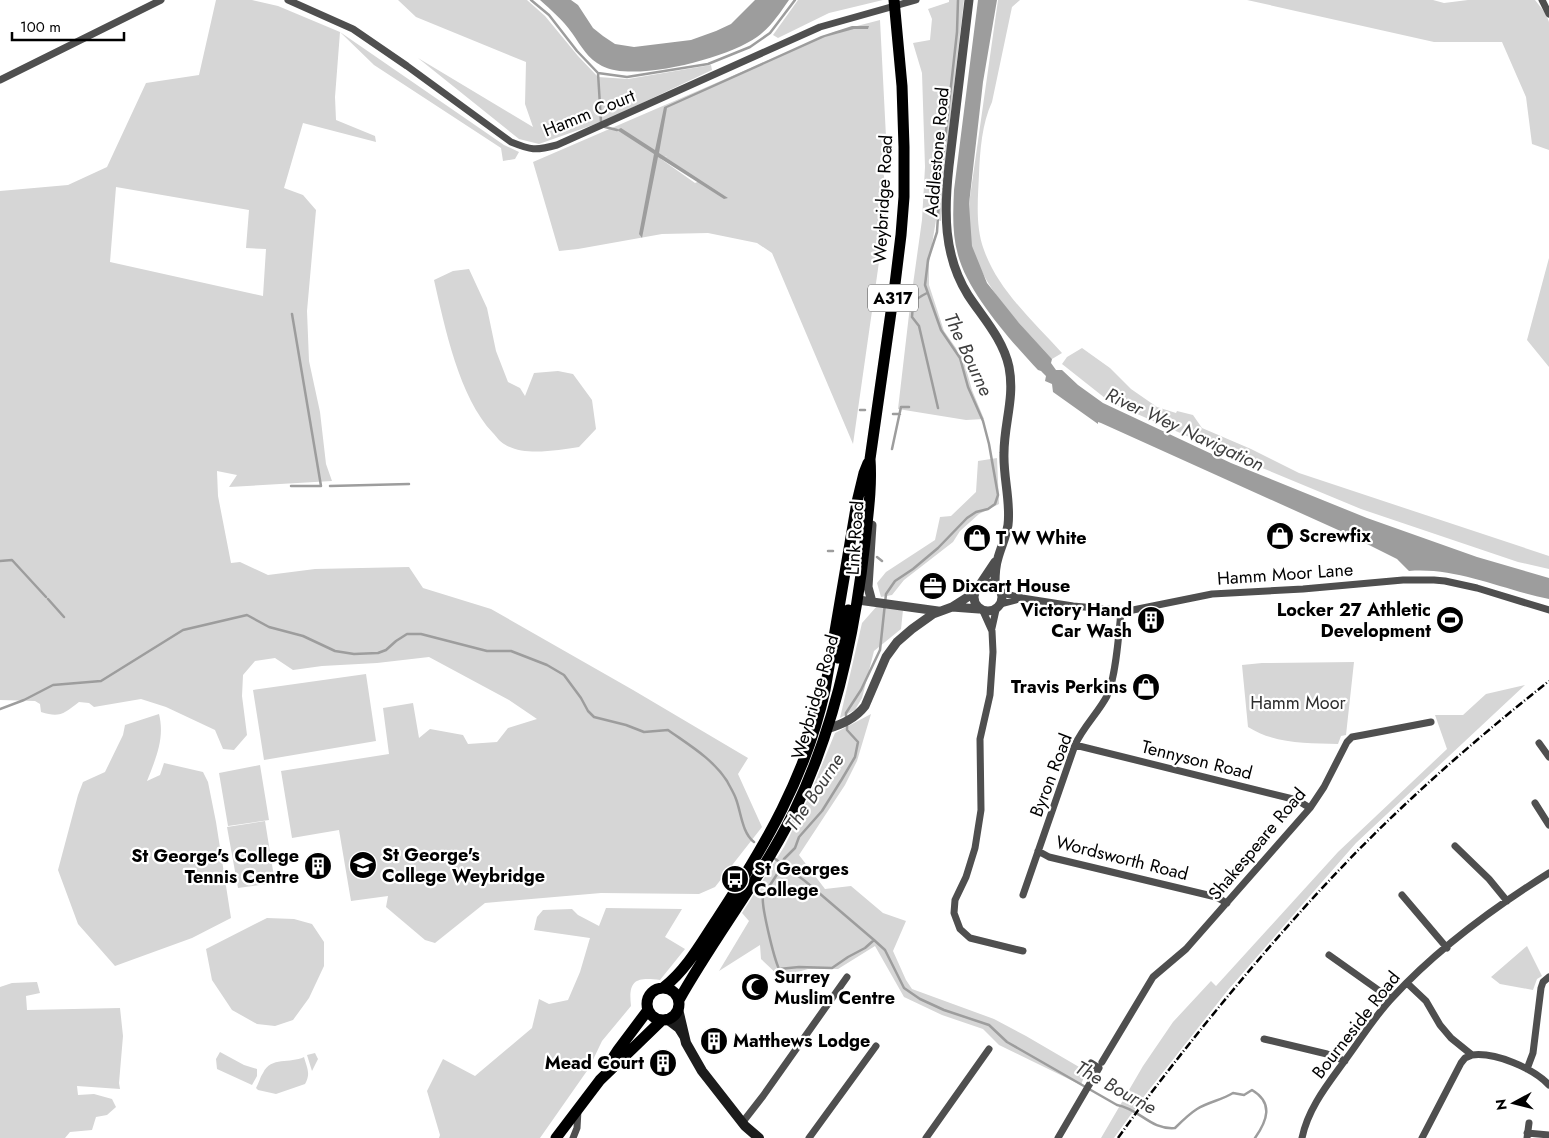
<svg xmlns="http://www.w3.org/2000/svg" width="1549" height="1138" viewBox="0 0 1549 1138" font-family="Jost,sans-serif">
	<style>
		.green { fill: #d6d6d6; fill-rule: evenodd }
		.water { fill: #9d9d9d }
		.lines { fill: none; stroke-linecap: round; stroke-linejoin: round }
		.stream { stroke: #9d9d9d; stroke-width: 2.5 }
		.minor { stroke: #4f4f4f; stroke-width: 7 }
		.tertiary { stroke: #4f4f4f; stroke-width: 9 }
		.secondary { stroke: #1c1c1c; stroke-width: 10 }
		.primary { stroke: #000; stroke-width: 11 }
		.rail { stroke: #000; stroke-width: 2.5; stroke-dasharray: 8 2.5 1 2.5; stroke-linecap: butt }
		.labels { text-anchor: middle; stroke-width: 4.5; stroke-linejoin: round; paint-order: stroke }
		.shield { fill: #fff; stroke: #4c4c4c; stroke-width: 1 }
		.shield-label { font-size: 16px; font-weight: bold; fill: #000 }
		.street-label { font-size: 18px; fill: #000; stroke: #fff }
		.poi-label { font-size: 18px; font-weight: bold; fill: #000; stroke: #fff; text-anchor: start }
		.park-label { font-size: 18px; fill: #2d2d2d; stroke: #fff }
		.water-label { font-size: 19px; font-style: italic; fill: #3e3e3e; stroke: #fff }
	</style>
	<rect width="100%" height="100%" fill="#fff"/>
	<!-- green -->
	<path class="green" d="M216,0H252L278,6L340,32L504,145L519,152L515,159L503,161L501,148L374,65L340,32L335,97L336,120L375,136L376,142L303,123L284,188L303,195L316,210L307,311L309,361L320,412L326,464L332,481L229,487L237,475L217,471L218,496L231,563L240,562L268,575L315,569L409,567L423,588L491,609L633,690L748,758L738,774L762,827L715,887L699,894L601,893L485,903L435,943L425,940L386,907L388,896L351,901L339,830L292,838L281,771L389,754L383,708L413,703L419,738L430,729L463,735L468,744L497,742L508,728L537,719L509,700L429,657L377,663L322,666L293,670L275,658L255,661L243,675L242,696L247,735L234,750L223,749L215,730L166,707L141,699L94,707L89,703L79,702C63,714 60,718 41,712L40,704L35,701L0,700V191L68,185L107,167L146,83L199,75ZM116,187L249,210L246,248L266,249L263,296L110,262Z
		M398,0H527L545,16L578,56L598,77L628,79L711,65L712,70L604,121L539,144L519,139L418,58L533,127L525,104L526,62L416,17Z
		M798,0H883L829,13L778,38L773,35Z
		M949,0H964L944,174L941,221L936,220L929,263V285L944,331L963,358L972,390L984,419L966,420L898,409L910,306L922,220L925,167L922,73L913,43L930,40L932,19L928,9L949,2Z
		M998,0H1020L1012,7L992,102C982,123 980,151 979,174C978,199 975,226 984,250C998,290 1034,322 1062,353L1052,359C1018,322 974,281 968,228C967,220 968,212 969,204Z
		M1247,0H1433L1444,3L1468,0H1535L1546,14L1549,22V150L1532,144L1526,97L1502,42H1434Z
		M880,20L886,137L883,171L886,188V213L853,444L772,253L757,243L708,233L662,234L578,249L559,251L533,162L834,32ZM673,153L665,157L700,181L695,183L661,159Z
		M1549,258V367L1527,340Z
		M469,269L487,308L496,351L508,382L520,388L525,396L534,373L558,371L573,374L592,400L596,429L579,447C557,450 524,457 504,444C500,442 496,436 493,433C459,397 445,328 434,280L453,271Z
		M1082,348L1110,368L1131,389L1157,407L1176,413L1177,411L1193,415L1202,428L1251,449L1299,473L1549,556V569L1518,562L1361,509L1212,447L1110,402L1062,364L1067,357Z
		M997,458L999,504L979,514L960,531L953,542L904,580L892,595L881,597L877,583L886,572L935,540L940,517L951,516L976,492L978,461Z
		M877,606L903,610L901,629L874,651L862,698L855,710L840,718L862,623Z
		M1354,662L1346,735L1341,736L1338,744C1306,743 1275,744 1248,727L1242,665L1262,663Z
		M366,674L376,741L264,760L253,690Z
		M1525,685L1356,843L1228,990L1145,1095L1114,1138H1101L1143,1066L1173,1022L1211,981L1216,986L1338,852L1447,749L1435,715H1463L1486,694Z
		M159,714C165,738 156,758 147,781L160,775L164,763L203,772L208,782L216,822L231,918L192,938L115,966L78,924L58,870L78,795L83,782L105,772L123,735L125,725Z
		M871,714L857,761L845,785L799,855L825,889L851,886L883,913L906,921L893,951L906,980L912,989L994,1019L1026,1036L1086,1071L1081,1085L999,1045L983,1029L942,1015L904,997L875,946L838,969H808L780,977L761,959L760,945L719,971L749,921L742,913L784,847L808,799L835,733Z
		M260,765L269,820L228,826L219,773Z
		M265,821L275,883L238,888L227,827Z
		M606,908L682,909L665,937L685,949L660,980C636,977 628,980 631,1006L602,1041L589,1068L540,1138H439L440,1135L427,1091L443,1059L475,1076L532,1028L539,999L549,1004L568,1000L580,972L590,938L534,930L537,917L543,910L572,909L578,915L599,926Z
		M267,918L294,919L312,924L324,942V966L309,998L293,1020L275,1026L257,1024L232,1010L212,980L206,949Z
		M1527,946L1542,976L1537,979L1533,990L1500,984L1491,977Z
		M37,982L40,993L26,996L27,1010L120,1008L123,1036L119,1083L120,1089L77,1086L78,1095L94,1094L112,1099L116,1107L107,1115L96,1117L92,1130L70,1132L65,1138H0V987L12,983Z
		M220,1052L244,1065L257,1069V1076L252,1085L217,1069L216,1059Z
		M315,1053L318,1059L312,1071L307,1055Z
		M304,1057C307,1068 311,1074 305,1084L276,1094L258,1090L256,1088C259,1083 260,1077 263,1073C271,1056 290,1064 304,1057Z"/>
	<!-- water -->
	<path class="water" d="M540,0H571L578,5L593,28L603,36L615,44L634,47L691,40L716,31L731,24L755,0H789C779,14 771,27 757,37C728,58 634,83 602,66C588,59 581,46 572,33C563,20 551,10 540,0Z
		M978,0H997L983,82L969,204L972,246L987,283L1019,323L1052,359L1051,363L1056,370H1062L1078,385L1103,403L1231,463L1367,518L1477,557L1549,578V599C1503,590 1457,567 1409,571L1397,559L1347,534L1101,423L1098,422V424L1053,392L1052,384L1045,381L1046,376L1041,371L1038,370C1011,341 968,293 958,255C952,234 953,212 954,190Z
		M852,26H869L868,29H854L825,37L667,108L659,153L728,198L724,199L658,157L642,238L639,234L654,154L617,130L621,128L655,150L664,107L821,36Z"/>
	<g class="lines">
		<!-- stream -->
		<path class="stream" d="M531,0L549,15L577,51L598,73L627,77L708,64L750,47L770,33L795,0
			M598,73L601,122
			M605,127L617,130
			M877,293L881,294
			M927,293C913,300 913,302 912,317L919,326L938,408
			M907,297L916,299
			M860,410H865
			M893,414H900
			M892,449L901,407H909
			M291,486H321L292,314
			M330,486L409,484
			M828,551H833
			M877,557L882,561
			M0,561L12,560L46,597
			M48,599L64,617
			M0,709L24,700L53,685L101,681L183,630L247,615L269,627L303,636L335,651L354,654L378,653L386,650L396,641L407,634H421L487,651H511L547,665L564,675L581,698L588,711L594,717L626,725L644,732L668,730C689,745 713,759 727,781C730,787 734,793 736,799C741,812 742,833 754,842
			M846,718V713L861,690L880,650L886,594L895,581L913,569L938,548L967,518L976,512L988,509L995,504L998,495L989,444L983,421L968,387L960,358L941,330L925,285L928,260L937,232L940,185L957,32L958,0
			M847,723V730L858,742L855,757L842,779L822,811L799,837L795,848L784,859L783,865L763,896C761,906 774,958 779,969L799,967L832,968L848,957L865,948L874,940L885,950L904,988L920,999L944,1010L989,1025L1007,1042L1117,1105C1140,1109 1150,1130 1175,1128C1182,1121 1189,1114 1197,1109C1208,1102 1222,1100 1233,1093L1244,1095L1252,1090C1274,1103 1267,1121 1255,1138
			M774,858L805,881L874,940"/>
		<!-- minor -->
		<path class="minor" d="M288,0L353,29L407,66L511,142C531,150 535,151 557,145L820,27L916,0
			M1542,0L1549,14
			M0,80L161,0
			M1002,593L1022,598L1073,606L1128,611L1212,594L1303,589L1403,580H1434L1445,581L1477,588L1549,610
			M1001,604L1019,599
			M983,611L992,631L993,652L990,695L980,739L981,810L975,848L966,877L955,900L954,913L960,929L970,938L1023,951
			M992,628L996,610
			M1539,743L1549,757
			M1075,745L1297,800L1310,808
			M1535,803L1549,825
			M1455,846L1489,879L1507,901
			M1038,851L1049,857L1216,897L1227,903
			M1023,895L1075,745C1083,727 1098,713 1107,696C1116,678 1119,632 1121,611
			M1402,895L1447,948
			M1329,955L1391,999
			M1407,983L1426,1001L1440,1025L1451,1038L1472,1055L1465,1058L1461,1063L1422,1138
			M1264,1039L1327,1054L1345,1061
			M1472,1055C1495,1052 1533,1068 1549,1085
			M1102,1062L1153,977L1186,949L1310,808L1324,787L1347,742L1352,737L1363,735L1431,722
			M1527,1069L1533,1053L1541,988L1543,982L1549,977
			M742,1123L763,1096L847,977
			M1527,1133L1549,1135
			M573,1138L577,1128L578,1110
			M809,1138L876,1046
			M926,1138L989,1049
			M1058,1138L1099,1068L1091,1063
			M1302,1138C1308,1108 1328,1084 1346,1059C1361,1039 1374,1017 1392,998C1436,950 1493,908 1549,873
			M1527,1138L1529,1123"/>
		<!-- tertiary -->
		<path class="tertiary" d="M969,0L949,166C944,211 943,255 968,295C983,318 1003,339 1009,367C1015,398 1004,423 1004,453C1003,477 1011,502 1008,525C1006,537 1001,547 998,558C995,567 995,575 995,584
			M872,525L868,587L872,602
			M974 597a14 14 0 1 1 28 0a14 14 0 1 1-28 0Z
			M979,586L995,562
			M858,600L938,611
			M952,607L979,609
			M827,729C842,724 855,719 865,706L886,657L897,642L912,629L933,614L952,607L974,593"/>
		<!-- secondary -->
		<path class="secondary" d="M678,1009L686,1043L702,1071L745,1126L759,1138
			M667,1019L679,1028L684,1036"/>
		<!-- primary -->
		<path class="primary" d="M838,658L848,610
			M664,987C687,969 701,943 717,919C765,846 806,776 825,690L857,502L864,473L868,463
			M647 1004a16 16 0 1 1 32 0a16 16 0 1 1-32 0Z
			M679,1000C715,936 761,878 794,812C835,728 855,634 865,542C868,514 872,487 870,459L895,284L901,235L904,197V147L902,86L894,0
			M607,1067L618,1050L648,1010
			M556,1138L600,1080L661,1021"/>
		<!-- rail -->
		<path class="rail" d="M1118,1138C1150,1093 1184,1050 1219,1007C1274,940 1332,874 1395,814C1444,767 1496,723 1549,681"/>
	</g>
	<!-- icons -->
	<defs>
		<g id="shop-disc" transform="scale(1.4375)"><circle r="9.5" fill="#000" stroke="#fff"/><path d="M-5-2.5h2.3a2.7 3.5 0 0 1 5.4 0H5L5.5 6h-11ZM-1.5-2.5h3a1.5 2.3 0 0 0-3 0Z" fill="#fff"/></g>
		<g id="office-disc" transform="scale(1.4375)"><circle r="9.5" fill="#000" stroke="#fff"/><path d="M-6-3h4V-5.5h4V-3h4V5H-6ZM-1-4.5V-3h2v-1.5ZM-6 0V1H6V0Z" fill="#fff"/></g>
		<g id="building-disc" transform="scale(1.4375)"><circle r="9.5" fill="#000" stroke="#fff"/><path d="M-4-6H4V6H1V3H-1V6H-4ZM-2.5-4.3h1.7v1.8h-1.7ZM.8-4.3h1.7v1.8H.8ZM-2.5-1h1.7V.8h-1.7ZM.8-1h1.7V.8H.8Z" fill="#fff"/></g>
		<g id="stadium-disc" transform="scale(1.4375)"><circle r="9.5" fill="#000" stroke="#fff"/><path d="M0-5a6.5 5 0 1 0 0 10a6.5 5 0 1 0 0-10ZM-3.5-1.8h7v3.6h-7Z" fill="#fff"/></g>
		<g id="school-disc" transform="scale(1.4375)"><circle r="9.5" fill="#000" stroke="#fff"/><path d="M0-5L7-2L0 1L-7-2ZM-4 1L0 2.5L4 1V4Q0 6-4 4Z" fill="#fff"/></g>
		<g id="bus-disc" transform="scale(1.4375)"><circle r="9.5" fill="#000" stroke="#fff"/><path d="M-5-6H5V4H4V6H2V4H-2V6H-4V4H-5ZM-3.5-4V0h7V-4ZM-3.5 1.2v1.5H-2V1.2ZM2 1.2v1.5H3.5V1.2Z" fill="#fff"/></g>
		<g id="mosque-disc" transform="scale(1.4375)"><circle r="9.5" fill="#000" stroke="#fff"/><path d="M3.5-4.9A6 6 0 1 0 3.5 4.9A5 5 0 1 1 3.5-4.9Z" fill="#fff"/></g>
	</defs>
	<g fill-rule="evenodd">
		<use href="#shop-disc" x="1280" y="536"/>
		<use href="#shop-disc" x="977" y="538"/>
		<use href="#office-disc" x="933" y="586"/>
		<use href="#building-disc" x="1151" y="620"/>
		<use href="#stadium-disc" x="1450" y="620"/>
		<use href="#shop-disc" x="1146" y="687"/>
		<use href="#school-disc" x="363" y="865"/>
		<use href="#building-disc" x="318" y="866"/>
		<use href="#bus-disc" x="735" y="879"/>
		<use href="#mosque-disc" x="755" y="987"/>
		<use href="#building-disc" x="714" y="1041"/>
		<use href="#building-disc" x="663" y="1063"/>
	</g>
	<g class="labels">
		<!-- shield labels -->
		<rect class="shield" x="868" y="284.5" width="50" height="27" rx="4"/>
		<g class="shield-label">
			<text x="893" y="304">A317</text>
		</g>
		<!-- street labels -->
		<g class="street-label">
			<text transform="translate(589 113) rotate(-22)" y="6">Hamm Court</text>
			<text transform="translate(937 152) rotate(-85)" y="6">Addlestone Road</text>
			<text transform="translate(883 199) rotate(-87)" y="6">Weybridge Road</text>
			<text transform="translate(855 538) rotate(-86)" y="6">Link Road</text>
			<text transform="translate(1285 574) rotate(-4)" y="6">Hamm Moor Lane</text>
			<text transform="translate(815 697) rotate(-74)" y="6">Weybridge Road</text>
			<text transform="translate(1197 760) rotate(14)" y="6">Tennyson Road</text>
			<text transform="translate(1051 775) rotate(-69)" y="6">Byron Road</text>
			<text transform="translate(1257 844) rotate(-50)" y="6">Shakespeare Road</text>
			<text transform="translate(1122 858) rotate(14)" y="6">Wordsworth Road</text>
			<text transform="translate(1356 1025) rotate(-52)" y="6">Bourneside Road</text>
		</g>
		<!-- poi labels -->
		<g class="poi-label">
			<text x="1299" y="542">Screwfix</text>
			<text x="996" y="544">T W White</text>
			<text x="952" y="592">Dixcart House</text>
			<text x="1132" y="616" text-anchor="end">Victory Hand<tspan x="1132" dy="21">Car Wash</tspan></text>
			<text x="1431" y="616" text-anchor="end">Locker 27 Athletic<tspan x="1431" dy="21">Development</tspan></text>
			<text x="1127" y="693" text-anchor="end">Travis Perkins</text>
			<text x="382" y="861">St George's<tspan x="382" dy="21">College Weybridge</tspan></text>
			<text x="299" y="862" text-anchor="end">St George's College<tspan x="299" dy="21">Tennis Centre</tspan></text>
			<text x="754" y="875">St Georges<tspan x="754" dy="21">College</tspan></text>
			<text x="774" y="983">Surrey<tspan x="774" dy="21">Muslim Centre</tspan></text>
			<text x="733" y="1047">Matthews Lodge</text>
			<text x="644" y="1069" text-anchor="end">Mead Court</text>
		</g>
		<!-- park labels -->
		<g class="park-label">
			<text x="1298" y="709">Hamm Moor</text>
		</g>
		<!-- water labels -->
		<g class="water-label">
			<text transform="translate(969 354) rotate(65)" y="7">The Bourne</text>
			<text transform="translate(1185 429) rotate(25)" y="7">River Wey Navigation</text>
			<text transform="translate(814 792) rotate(-56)" y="7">The Bourne</text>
			<text transform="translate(1116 1087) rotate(29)" y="7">The Bourne</text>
		</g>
	</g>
	<!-- north arrow -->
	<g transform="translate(1514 1103) rotate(263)" stroke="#ffffff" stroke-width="4" paint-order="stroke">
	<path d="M0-4L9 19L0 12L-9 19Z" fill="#000000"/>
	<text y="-8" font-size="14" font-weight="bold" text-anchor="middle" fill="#000000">N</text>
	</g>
	<!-- scale -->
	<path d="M12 32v8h112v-8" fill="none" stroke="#000000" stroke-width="2.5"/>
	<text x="20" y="32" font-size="15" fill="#000000" stroke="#ffffff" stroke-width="4" paint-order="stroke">100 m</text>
</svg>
